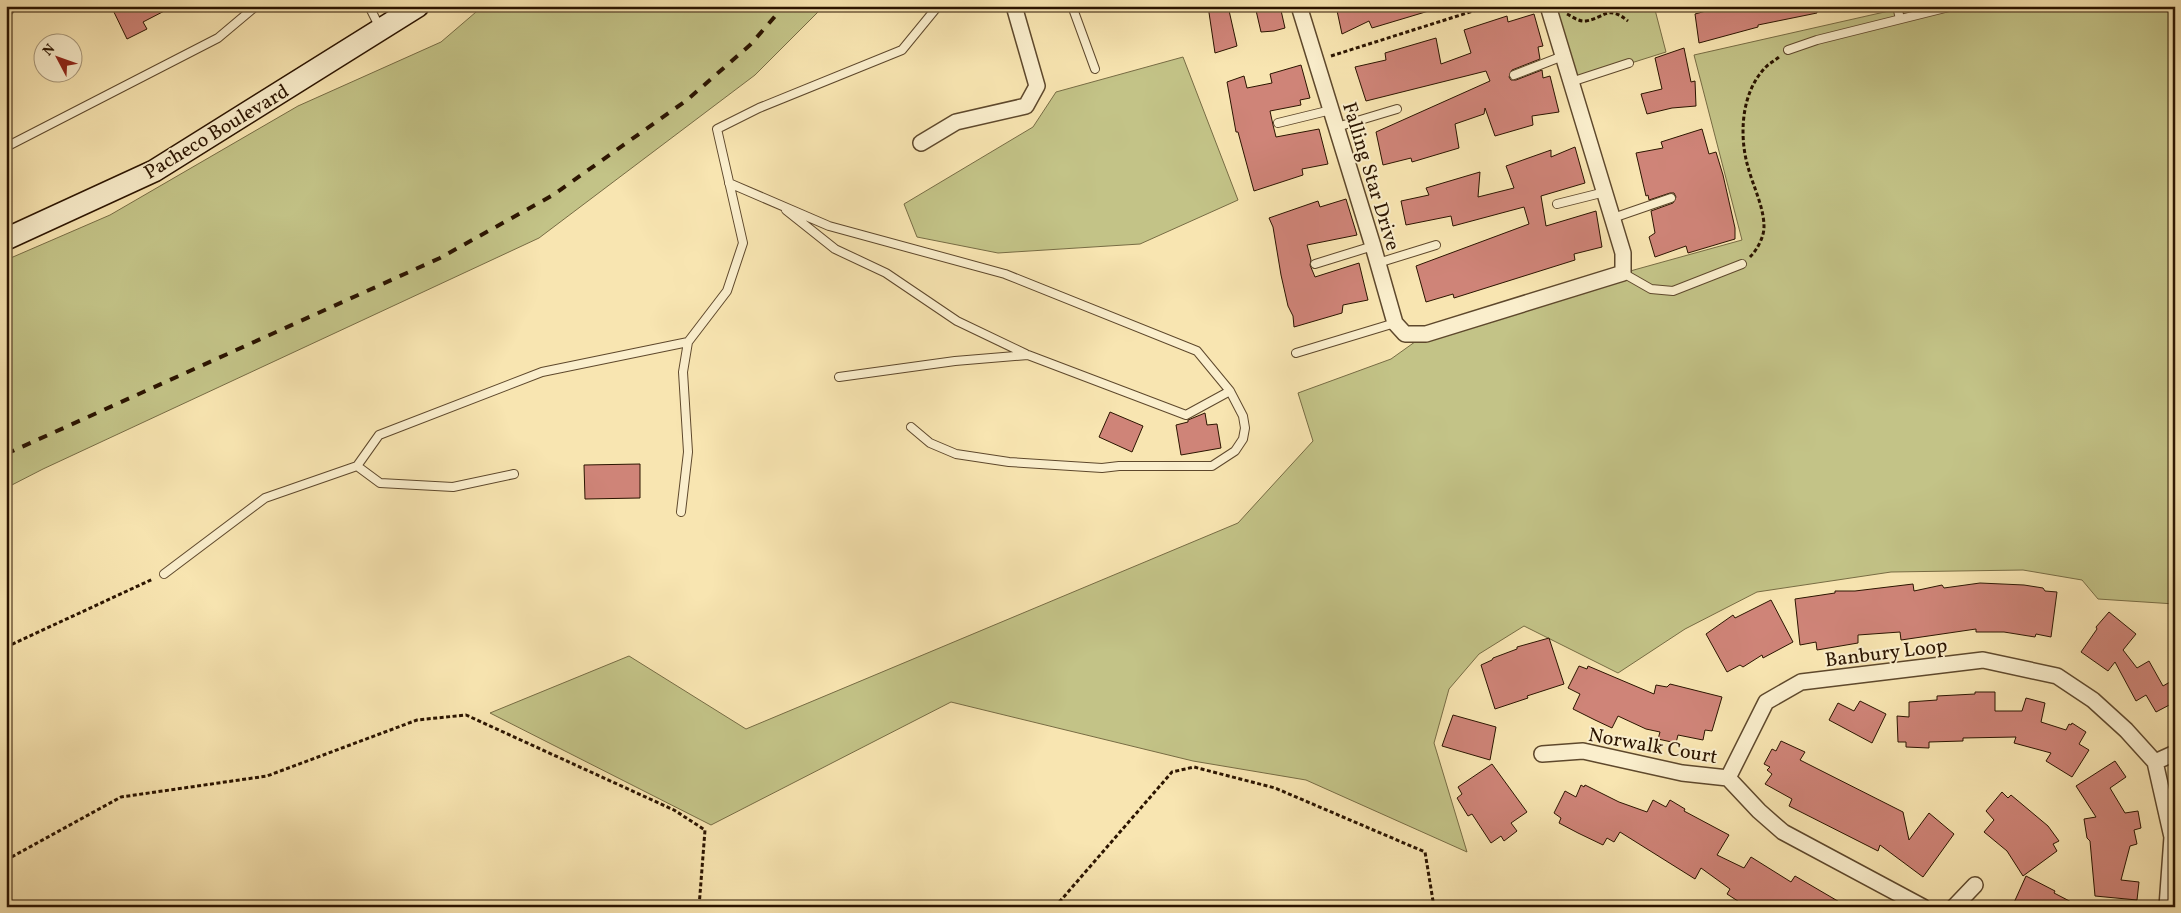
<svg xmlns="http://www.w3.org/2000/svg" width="2181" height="913" viewBox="0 0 2181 913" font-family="Vollkorn,serif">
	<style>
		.green { fill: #c3c387; stroke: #776c44 }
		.building { fill: #cf8478; stroke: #2b1400 }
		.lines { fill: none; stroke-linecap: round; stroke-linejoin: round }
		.lane-casing { stroke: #5e482c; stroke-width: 10 }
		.street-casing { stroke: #5e482c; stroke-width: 18 }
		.secondary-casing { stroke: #2b1400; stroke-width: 24 }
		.path { stroke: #2b1400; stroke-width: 3; stroke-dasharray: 4 2.5; stroke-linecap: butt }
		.lane { stroke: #faeecc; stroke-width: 8 }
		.street { stroke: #faeecc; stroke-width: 15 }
		.secondary { stroke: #faeecc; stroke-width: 21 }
		.rail { stroke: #2b1400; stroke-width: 4; stroke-dasharray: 9 9; stroke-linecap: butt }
		.labels { text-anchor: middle; stroke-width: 4; stroke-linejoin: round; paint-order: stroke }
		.street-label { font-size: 20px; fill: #2b1400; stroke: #faeecc }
	</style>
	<rect width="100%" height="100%" fill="#f8e5b1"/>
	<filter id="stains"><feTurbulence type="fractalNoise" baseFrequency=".004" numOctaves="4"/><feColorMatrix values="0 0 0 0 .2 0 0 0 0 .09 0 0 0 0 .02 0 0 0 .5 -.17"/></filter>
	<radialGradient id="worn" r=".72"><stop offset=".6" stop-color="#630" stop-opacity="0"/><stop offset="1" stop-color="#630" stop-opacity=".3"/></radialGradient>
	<!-- green -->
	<path class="green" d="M483,6H824L755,75L539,238L43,469L6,488V260L110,215L298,106L441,42Z
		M1548,6H1654L1666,52L1571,82Z
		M1911,6H2175V604L2098,599L2082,580L2023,570L1891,572L1757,592L1685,629L1618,673L1524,626L1479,654L1449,689L1434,743L1467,852L1306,780L1193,761L951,702L711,825L490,713L629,656L746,729L1238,523L1313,441L1298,393L1391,359L1426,334L1623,273L1742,240L1694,55Z
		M1183,57L1238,200L1140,244L998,253L917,237L904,204L1033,127L1056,92Z"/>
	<!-- building -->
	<path class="building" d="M111,6H174L143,22L147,29L127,39Z
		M1208,6H1228L1237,46L1215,53Z
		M1255,6H1280L1285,28L1274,31L1261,32Z
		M1336,6H1431L1432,10L1372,28L1369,21L1342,34Z
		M1704,6H1816L1817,13L1758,25V27L1699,43L1695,14L1706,11Z
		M1534,14L1543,46L1538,47L1540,59L1512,70L1509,77L1511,80H1516L1542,70L1543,78L1550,76L1559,112L1532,116L1533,125L1495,136L1485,108L1484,114L1455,124L1459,148L1412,162L1411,158L1383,165L1376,132L1490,81L1486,71L1366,101L1355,67L1386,60L1385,53L1436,38L1441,64L1471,53L1464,30L1507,16L1508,22Z
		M1684,48L1691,82L1695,81L1696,106L1672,108L1647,114L1641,94L1662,89L1655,58Z
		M1301,65L1310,98L1300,100L1301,105L1270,111L1273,125L1276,137L1319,129L1328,164L1302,169L1303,175L1254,191L1238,132H1236L1227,82L1244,76L1247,88L1272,83L1270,74Z
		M1702,129L1709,154L1716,152L1723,175L1735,228V239L1688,253L1686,246L1655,257L1649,237L1655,233L1651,211L1673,203L1676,197L1674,193H1670L1649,200L1648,195L1646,196L1636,153L1663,148L1661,142Z
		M1575,147L1585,183L1541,196L1546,226L1596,211L1602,247L1574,254L1575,260L1454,298L1453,294L1426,302L1416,266L1529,224L1524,207L1453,226L1451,216L1406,225L1401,201L1429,195L1426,188L1480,172L1478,197L1514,188L1506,166L1551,150V157Z
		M1346,199L1357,235L1307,245L1311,260L1310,265L1315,277L1359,263L1368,300L1343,305L1342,313L1294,327L1293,316L1288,306L1281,275L1273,227L1269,218L1318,201L1320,207Z
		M1110,412L1143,426L1132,452L1099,437Z
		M1205,413L1207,425L1217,424L1221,448L1181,455L1176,425L1188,422V420Z
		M640,464V498L585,499L584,465Z
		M1980,583L2024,585L2043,588L2045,591L2057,592L2051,637L2036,634L2035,637L2004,632H1976V629L1901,640L1900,632L1858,635V643L1817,650L1816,642L1800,645L1795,599L1835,593V591H1855L1913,584L1914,591L1942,585L1944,588Z
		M1771,600L1793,642L1763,658L1762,655L1743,667L1740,665L1727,672L1706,634L1733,615L1735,618Z
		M2109,612L2136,634L2123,650L2137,668L2149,661L2163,686L2175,679V702L2156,712L2146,695L2136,701L2115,662L2108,671L2081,652L2097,629L2096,627Z
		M1549,638L1564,684L1527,696L1528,698L1495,709L1481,665L1492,660L1493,658L1517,649V647Z
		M1579,666L1587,669L1588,666L1654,694L1656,685L1667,687L1670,684L1722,697L1712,731L1705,730L1703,740L1678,735L1676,743L1658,739L1660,732L1646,729L1618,716L1612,728L1595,720L1573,709L1580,694L1568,688Z
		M1975,692H1995V711H2022L2026,698L2045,703L2041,722L2066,730L2069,724L2071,725L2072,723L2086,732L2079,744L2089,750L2072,777L2046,761L2051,753L2014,743L2016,737L1963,738V741L1929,742V748L1906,747V742H1898L1897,716L1909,717V702L1937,700V696L1975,694Z
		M1860,701L1886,714L1872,743L1829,720L1838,703L1854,711Z
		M1453,715L1496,727L1490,760L1442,746Z
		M1781,741L1805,752L1800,760L1903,812L1909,840L1929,813L1954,834L1923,877L1880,845L1878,851L1789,806L1792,799L1765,784L1772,774L1767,770L1770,767L1764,764L1772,749L1776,751Z
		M2115,761L2126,777L2110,788L2125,813L2138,811L2141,828L2134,830L2137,844L2130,846L2121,880L2139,882L2137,900L2095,896L2090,841L2087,838L2084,819L2096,817L2076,786Z
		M1492,764L1527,812L1511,823L1517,831L1504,841L1501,836L1491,843L1472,814L1468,816L1457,798L1462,794L1458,787Z
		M1581,785L1584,787L1585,785L1619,802L1647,812L1653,800L1666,807L1670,800L1685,809L1684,811L1729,835L1717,855L1744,868L1751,857L1791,882L1795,876L1848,907H1747L1727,894L1730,889L1701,868L1695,879L1620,832L1614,842L1607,838L1603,845L1578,833L1559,823L1561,818L1554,813L1565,791L1576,797Z
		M2002,792L2008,798L2011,795L2048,826L2059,841L2053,844L2057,851L2023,876L2007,851L1984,832L1994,820L1986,811Z
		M2026,876L2055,891L2054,893L2081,907H2012Z"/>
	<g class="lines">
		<!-- lane casing -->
		<g class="lane-casing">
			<path id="lane" d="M369,6L380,28
				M1072,6L1095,69
				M1897,6L1900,19
				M6,14L13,6
				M1788,50L1817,40L1953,6
				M1514,75L1563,56
				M1571,82L1629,63
				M1278,123L1331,110
				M1337,127L1397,109
				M6,147L218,38L256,6
				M729,183L829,226L1005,274L1197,351L1230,391L1186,415L1028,355L955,361L839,377
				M1557,204L1605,192
				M786,210L835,249L886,273L957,321L1026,354
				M1613,218L1671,198
				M1378,263L1436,245
				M1315,264L1373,246
				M1623,273L1651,289L1673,291L1742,264
				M1296,353L1395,323
				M911,427L930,443L956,454L1009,462L1102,468L1119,466H1212L1235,451L1243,439L1245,428L1243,416L1230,391
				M357,466L380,483L453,487L514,474
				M681,512L688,452L683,372L688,342
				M164,574L265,498L357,466L379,435L542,372L688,342L727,291L743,243L717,129L759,108L902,50L938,6"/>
		</g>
		<!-- street casing -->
		<g class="street-casing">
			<path id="street" d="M1299,6L1373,246L1395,323L1405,334H1426L1623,273V253L1548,6
				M921,143L956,122L1026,106L1037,86L1014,6
				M1542,754L1583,751L1682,773L1728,778
				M2155,762L2175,753
				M1728,778L1766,702L1801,682L1983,660L2057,676L2093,700L2126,730L2155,762L2172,837L2167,907
				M1728,778L1759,811L1783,832L1923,907
				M1954,907L1975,885"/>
		</g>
		<!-- secondary casing -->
		<g class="secondary-casing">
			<path id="secondary" d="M6,239L154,171L418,6"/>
		</g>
		<!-- path -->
		<path class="path" d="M1567,14C1573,17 1579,22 1586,21C1605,18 1607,4 1628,21
			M1331,56L1489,6
			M1750,257C1757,250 1764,237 1764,227C1764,207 1753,186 1748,167C1739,136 1741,94 1764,69C1768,64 1774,61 1779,57
			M6,647L153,579
			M6,860L121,797L267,776L417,720L466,715L674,810L705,830L699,907
			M1055,907L1172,772L1194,767L1275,788L1425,852L1434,907"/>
		<!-- lane -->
		<use href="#lane" class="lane"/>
		<!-- street -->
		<use href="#street" class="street"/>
		<!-- secondary -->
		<use href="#secondary" class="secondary"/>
		<!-- rail -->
		<path class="rail" d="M6,454L440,258L553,195L687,100L750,45L784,6"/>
	</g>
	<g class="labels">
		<!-- street labels -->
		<g class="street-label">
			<text transform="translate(216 131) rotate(-31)" y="7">Pacheco Boulevard</text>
			<text transform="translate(1372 176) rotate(73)" y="7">Falling Star Drive</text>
			<text transform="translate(1886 652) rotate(-7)" y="7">Banbury Loop</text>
			<text transform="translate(1653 745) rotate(10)" y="7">Norwalk Court</text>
		</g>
	</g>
	<!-- margin -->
	<rect width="2181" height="913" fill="none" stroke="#f8e5b1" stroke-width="25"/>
	<rect x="8" y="8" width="2166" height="898" fill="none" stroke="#2b1400" stroke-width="2.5"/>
	<rect x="12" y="12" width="2156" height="888" fill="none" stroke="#2b1400"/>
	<!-- north arrow -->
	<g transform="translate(58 58) rotate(311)"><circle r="24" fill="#faeecc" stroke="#a7977a"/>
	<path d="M0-4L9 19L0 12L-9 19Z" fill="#8f2418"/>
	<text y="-8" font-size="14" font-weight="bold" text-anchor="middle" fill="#2b1400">N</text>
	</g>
	<rect width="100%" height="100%" filter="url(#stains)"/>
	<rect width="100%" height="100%" fill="url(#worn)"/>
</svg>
